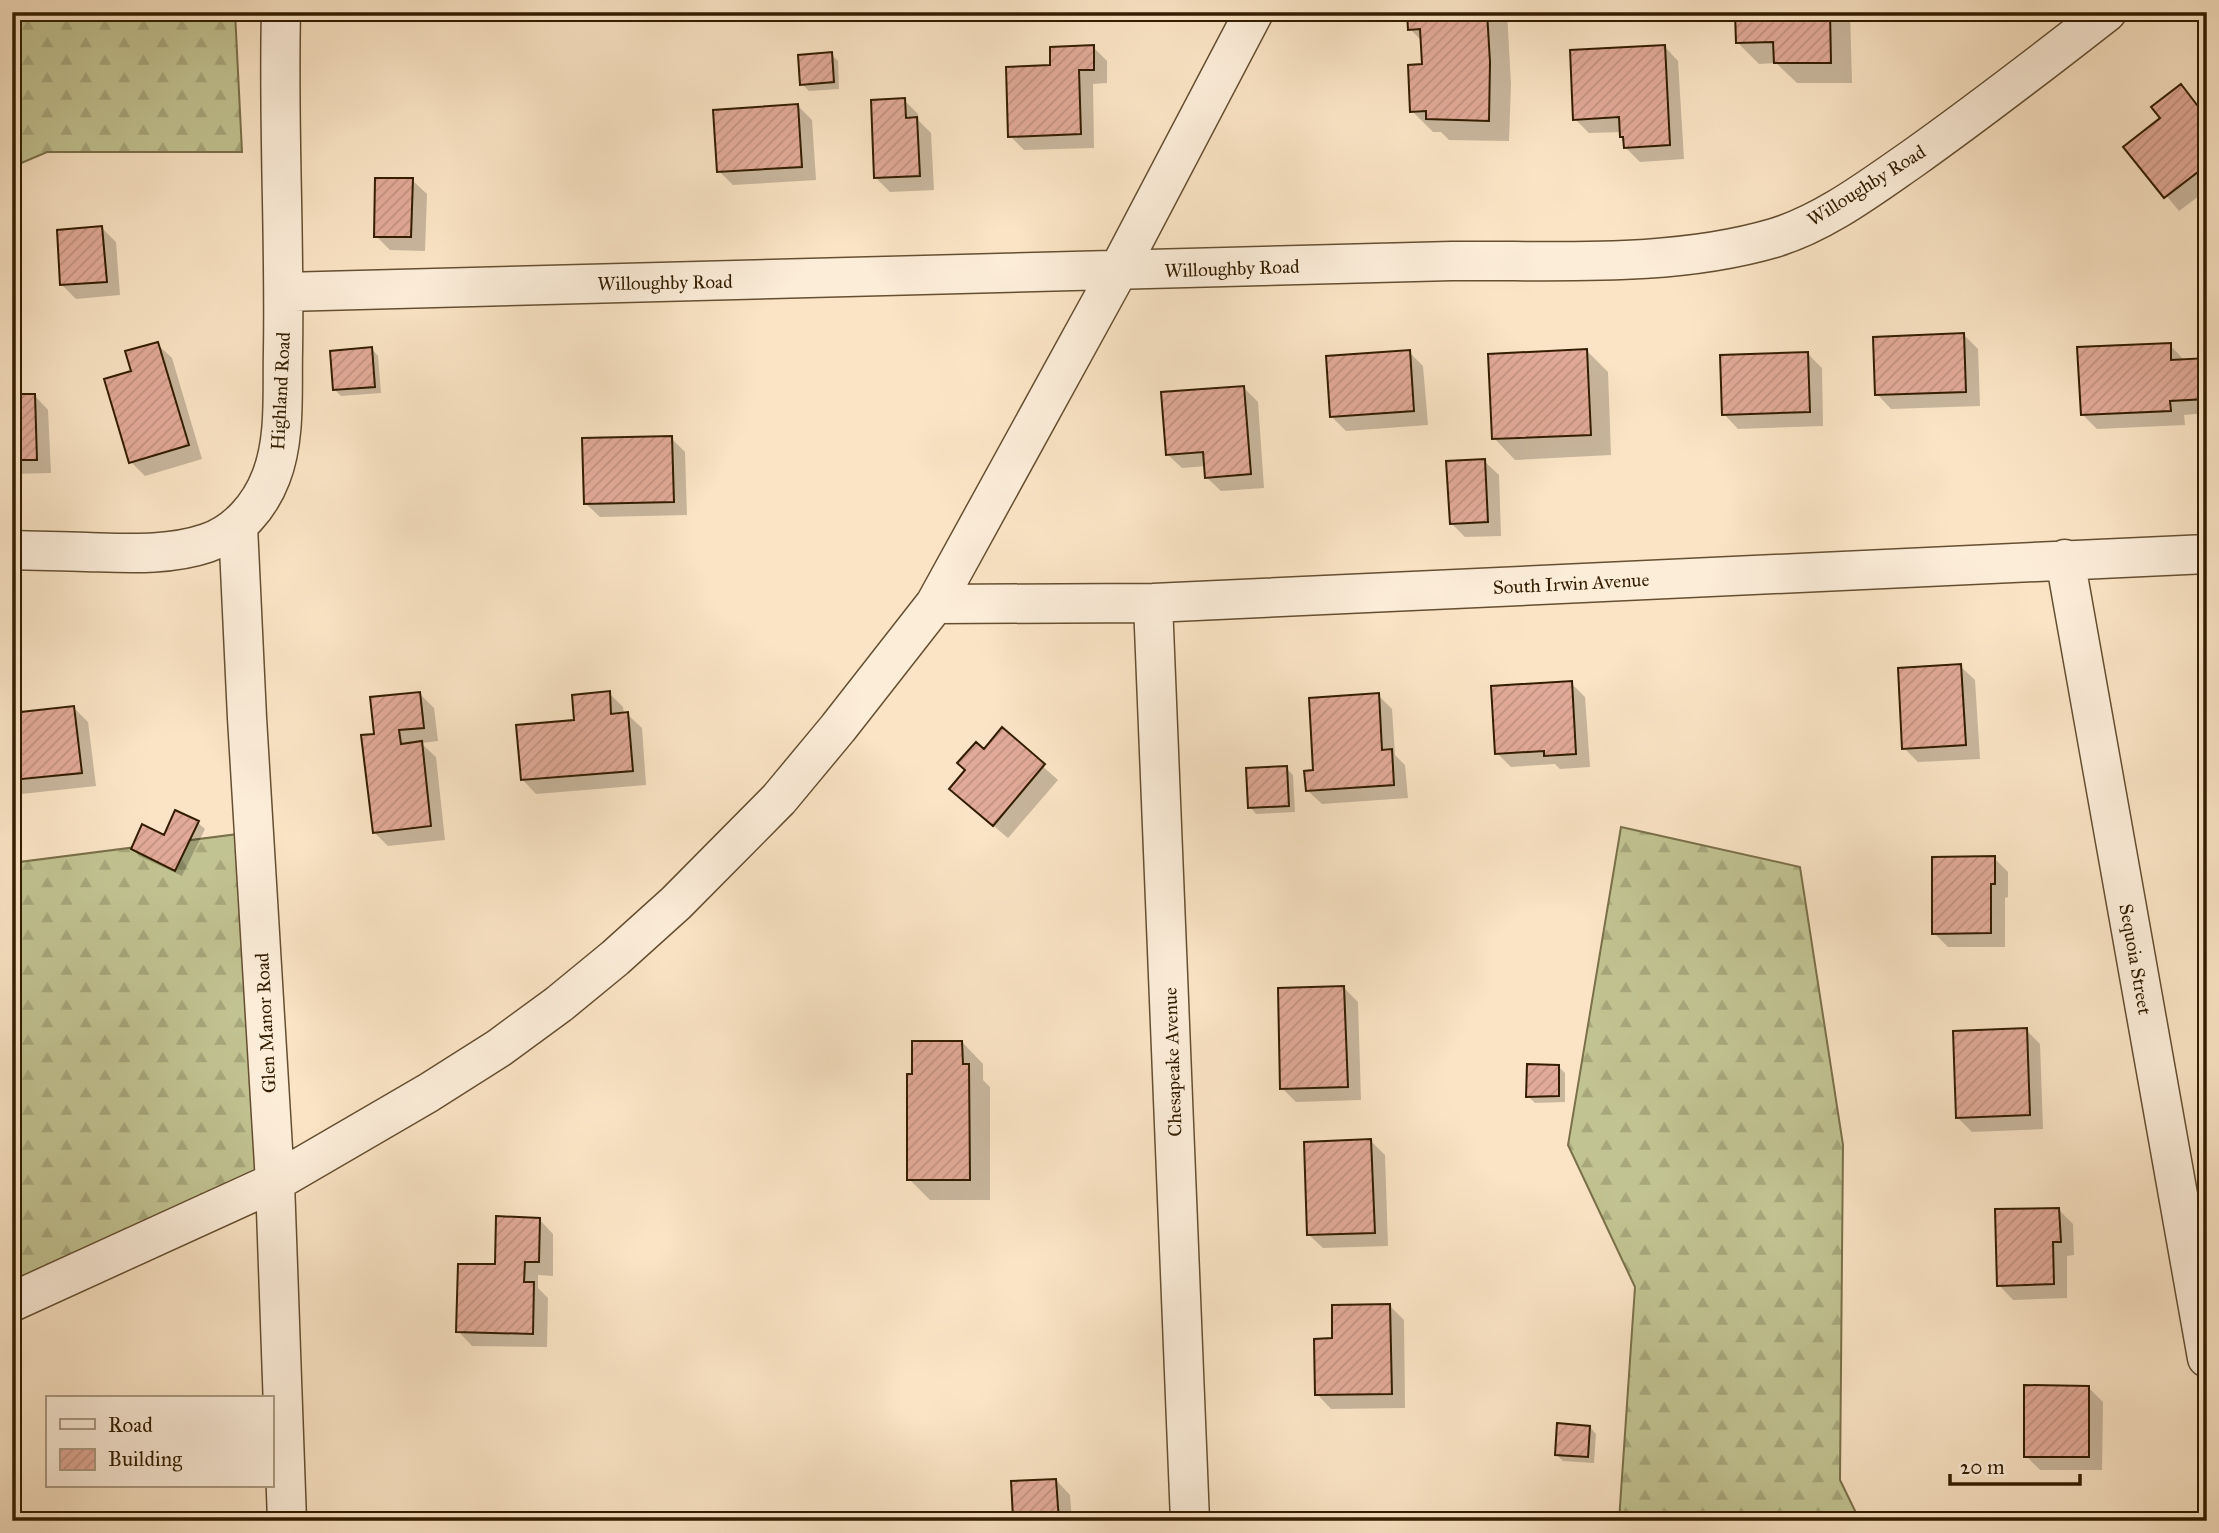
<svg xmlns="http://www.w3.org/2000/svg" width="2219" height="1533" viewBox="0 0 2219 1533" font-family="'IM FELL Great Primer',serif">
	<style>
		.forest { fill: url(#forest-firs); stroke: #7a7049; stroke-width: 2 }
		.shadow { fill: #0003 }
		.building { fill: url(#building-hatch); stroke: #331d00; stroke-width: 2 }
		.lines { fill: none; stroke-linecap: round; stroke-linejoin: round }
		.minor-casing { stroke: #654f31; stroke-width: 41 }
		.minor { stroke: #fcedd9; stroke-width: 38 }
		.labels { text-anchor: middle; stroke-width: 5; stroke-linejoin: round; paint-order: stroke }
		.street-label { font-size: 19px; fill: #331d00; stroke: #fcedd9 }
	</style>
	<defs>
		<pattern id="forest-firs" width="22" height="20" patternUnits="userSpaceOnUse" patternTransform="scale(1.75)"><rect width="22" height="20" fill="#c2c392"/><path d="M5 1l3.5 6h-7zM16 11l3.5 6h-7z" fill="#a7a77c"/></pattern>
		<pattern id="building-hatch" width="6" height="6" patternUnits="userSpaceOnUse" patternTransform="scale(1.75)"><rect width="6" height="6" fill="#e2aa98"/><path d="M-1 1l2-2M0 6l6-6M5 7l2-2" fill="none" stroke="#c29281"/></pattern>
	</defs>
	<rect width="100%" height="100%" fill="#fae4c5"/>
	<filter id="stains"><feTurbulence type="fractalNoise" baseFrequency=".00286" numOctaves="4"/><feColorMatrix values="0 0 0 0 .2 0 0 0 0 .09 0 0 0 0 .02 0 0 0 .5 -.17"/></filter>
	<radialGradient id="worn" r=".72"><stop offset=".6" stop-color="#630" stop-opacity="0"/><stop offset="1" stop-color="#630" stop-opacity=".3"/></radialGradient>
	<!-- forest -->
	<path class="forest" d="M12,12H235L242,152H47L12,167Z
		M1621,827L1800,867L1843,1145L1840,1480L1860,1521H1619L1635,1287L1568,1145Z
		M254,832L275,1182L12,1302V863Z"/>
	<!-- shadow -->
	<path class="shadow" d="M1409,12H1507L1511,84L1509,141L1449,140L1441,132H1433L1412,111L1424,66L1422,41L1410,29Z
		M1737,12H1850L1852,83H1797L1776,63L1759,64L1738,43Z
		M1664,46L1678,61L1684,159L1640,162L1625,147L1622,132L1589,133L1575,119Z
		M1093,47L1107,61V83L1093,84L1094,148L1024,150L1010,136L1052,67Z
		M831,54L838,61L839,89L809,91L802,84Z
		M2180,87L2207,117V190L2179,211L2126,147L2162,118Z
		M904,100L918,114L919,121L931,133L934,190L890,192L876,178Z
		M798,106L812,120L816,180L733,185L719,171Z
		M412,180L427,194L425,251L390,250L376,236Z
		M102,228L116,242L120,295L76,299L62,285Z
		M1964,335L1978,349L1980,406L1891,409L1877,394Z
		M157,344L172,358L202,459L145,476L131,462Z
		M2170,345L2185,361L2207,360V413L2184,415L2185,425L2097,429L2082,414Z
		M372,349L378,356L381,393L341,396L334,389Z
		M1587,351L1608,372L1611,455L1515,460L1494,438Z
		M1409,352L1423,366L1428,425L1346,431L1331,416Z
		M1808,354L1822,368L1823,426L1738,429L1724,414Z
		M1244,388L1258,402L1264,488L1221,491L1206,477V466L1182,468L1167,454Z
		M34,395L48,410L51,473L12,474V396Z
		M671,438L685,452L687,515L600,517L585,503Z
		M1484,461L1499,475L1501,536L1465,537L1451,523Z
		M1960,666L1975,680L1980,759L1918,762L1904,748Z
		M1571,683L1585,697L1590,767L1560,769L1555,764L1511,767L1497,753Z
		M419,693L434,708L438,741L421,743L436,757L445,840L388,846L374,832L376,736Z
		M609,693L623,707L624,715L627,714L642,728L646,785L536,794L522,779L576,721Z
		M1378,695L1392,709L1395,755L1405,765L1408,798L1322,804L1307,790L1315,772Z
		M74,708L88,722L96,786L12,795V715Z
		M1002,730L1058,780L1008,838L966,803L984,751Z
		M1286,768L1293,775L1295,812L1256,814L1250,807Z
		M176,813L198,823L205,829L182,876L139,856L133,849L164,837Z
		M1994,858L2008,872V897L2005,898V947H1948L1934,933Z
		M1343,987L1358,1002L1361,1100L1296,1102L1282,1088Z
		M2026,1030L2040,1044L2043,1129L1972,1132L1958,1118Z
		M962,1042L983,1064V1080L990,1087V1200H930L909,1179L914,1075Z
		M1558,1066L1565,1073V1102L1535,1103L1528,1096Z
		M1371,1141L1385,1155L1388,1246L1323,1248L1308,1234Z
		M2059,1210L2073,1224L2074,1255L2067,1256V1298L2013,1300L1999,1285Z
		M539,1219L553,1234V1276L538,1275V1288L548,1298L547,1347L472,1346L458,1331L496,1266Z
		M1390,1306L1404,1320L1405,1408L1331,1409L1317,1394L1334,1340Z
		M2088,1387L2103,1402L2102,1470H2040L2026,1456Z
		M1590,1427L1596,1434L1594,1463L1563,1461L1557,1455Z
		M1056,1480L1070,1495L1072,1521H1005L1015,1518Z"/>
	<!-- building -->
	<path class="building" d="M1407,12H1487L1490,62L1489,121L1426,119V111L1410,112L1408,65L1422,64L1420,29L1408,30Z
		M1735,12H1830L1831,63H1774L1773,42L1736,43Z
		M1094,45V70H1079L1081,134L1008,137L1006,67L1050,65V47Z
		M1665,45L1670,145L1624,148L1623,137H1620L1619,117L1573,120L1570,50Z
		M832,52L834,82L800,85L798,55Z
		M2181,84L2207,118V165L2164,198L2123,147L2160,118L2151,107Z
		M905,98L906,118L917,117L920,176L874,178L871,100Z
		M798,104L802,167L717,172L713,110Z
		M375,178H413L411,237H374Z
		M102,226L107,282L60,285L57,230Z
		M1964,333L1966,392L1875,395L1873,337Z
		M158,342L189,445L129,463L104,379L131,371L125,351Z
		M2171,343V360L2207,358V399L2170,401L2171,411L2081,415L2077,347Z
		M372,347L375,387L333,390L330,351Z
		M1587,349L1591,435L1492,439L1488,354Z
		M1410,350L1414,411L1330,417L1326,356Z
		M1808,352L1810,412L1722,415L1720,355Z
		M1244,386L1251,474L1205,478L1203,452L1166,455L1161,392Z
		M12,394H35L37,460H12Z
		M672,436L674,502L584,504L582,438Z
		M1485,459L1488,522L1450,524L1446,461Z
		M1961,664L1966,745L1902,749L1898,668Z
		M1572,681L1576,754L1544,756V751L1495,754L1491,686Z
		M610,691L611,714L628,712L633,771L521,780L516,725L574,720L572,695Z
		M420,692L424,728L399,730L401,744L422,741L431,826L373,833L361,735L374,734L370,697Z
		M1379,693L1382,750L1392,749L1394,785L1306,791L1304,771L1313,770L1309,698Z
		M74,706L82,773L12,780V713Z
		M1002,727L1045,764L993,826L949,789L965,770L957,763L976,742L984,749Z
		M1287,766L1289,806L1248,808L1246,768Z
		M175,810L199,821L175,871L131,849L142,824L164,835Z
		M1995,856V884H1991V933L1932,934V857Z
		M1344,986L1348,1087L1280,1089L1278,988Z
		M2027,1028L2030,1115L1956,1118L1953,1031Z
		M912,1041H962L963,1064H969L970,1180H907V1074H912Z
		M1527,1064L1559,1065V1096L1526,1097Z
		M1371,1139L1375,1233L1307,1235L1304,1142Z
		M2059,1208L2061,1242H2053L2054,1284L1997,1286L1995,1209Z
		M496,1216L540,1218L539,1262H525L524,1282H534L533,1334L456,1332L458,1264H495Z
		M1390,1304L1392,1394L1315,1395L1314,1339L1332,1338V1305Z
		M2024,1385L2089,1386V1457H2024Z
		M1557,1423L1590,1426L1588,1457L1555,1455Z
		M1056,1479L1059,1521H1004L1003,1517H1013L1011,1481Z"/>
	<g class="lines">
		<!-- minor casing -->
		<g class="minor-casing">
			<path id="minor" d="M284,292L1452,261C1559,260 1671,268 1774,238C1824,223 1870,188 1912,159C1978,112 2043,62 2107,12
				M238,526L247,718L275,1182L287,1521
				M12,550C37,551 62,551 86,552C126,553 169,556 207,543C237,533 260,506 271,477C286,439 282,391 283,351C285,238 278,125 281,12
				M2065,559L2207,1358
				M1153,603L1190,1521
				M935,604L1153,603L2207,554
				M12,1302L275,1182L428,1093L499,1048L559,1004L615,958L676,903L779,799L838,728L935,604L1118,271L1254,12"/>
		</g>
		<!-- minor -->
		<use href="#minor" class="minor"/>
	</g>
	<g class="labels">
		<!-- street labels -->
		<g class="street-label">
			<text transform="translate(1866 185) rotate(-32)" y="7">Willoughby Road</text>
			<text transform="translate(1232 268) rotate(-2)" y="7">Willoughby Road</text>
			<text transform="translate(665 282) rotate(-1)" y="7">Willoughby Road</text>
			<text transform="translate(280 391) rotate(-87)" y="7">Highland Road</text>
			<text transform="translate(1571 583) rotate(-3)" y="7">South Irwin Avenue</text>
			<text transform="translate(2136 959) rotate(80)" y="7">Sequoia Street</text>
			<text transform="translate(265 1023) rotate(-93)" y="7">Glen Manor Road</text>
			<text transform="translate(1172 1062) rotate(-92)" y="7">Chesapeake Avenue</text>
		</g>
	</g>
	<!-- margin -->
	<rect width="2219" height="1533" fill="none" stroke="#fae4c5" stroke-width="42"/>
	<rect x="14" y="14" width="2191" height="1505" fill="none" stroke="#331d00" stroke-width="3.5"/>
	<rect x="21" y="21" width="2177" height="1491" fill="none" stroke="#331d00" stroke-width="2"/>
	<!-- legend -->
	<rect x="46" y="1396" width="228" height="91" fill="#fcedd9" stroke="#ac9a82" stroke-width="2"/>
	<rect x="60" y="1419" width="35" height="10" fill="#fcedd9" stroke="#ac9a82" stroke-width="2"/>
	<text x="108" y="1432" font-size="21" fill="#331d00">Road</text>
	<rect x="60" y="1449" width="35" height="21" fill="url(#building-hatch)" stroke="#ac9a82" stroke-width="2"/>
	<text x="108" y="1466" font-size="21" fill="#331d00">Building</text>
	<!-- scale -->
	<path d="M1950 1474v10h130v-10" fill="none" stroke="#331d00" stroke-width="3.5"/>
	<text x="1960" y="1474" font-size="21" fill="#331d00" stroke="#fcedd9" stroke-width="5" paint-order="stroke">20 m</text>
	<rect width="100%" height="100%" filter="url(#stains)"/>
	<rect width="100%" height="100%" fill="url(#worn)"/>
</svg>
